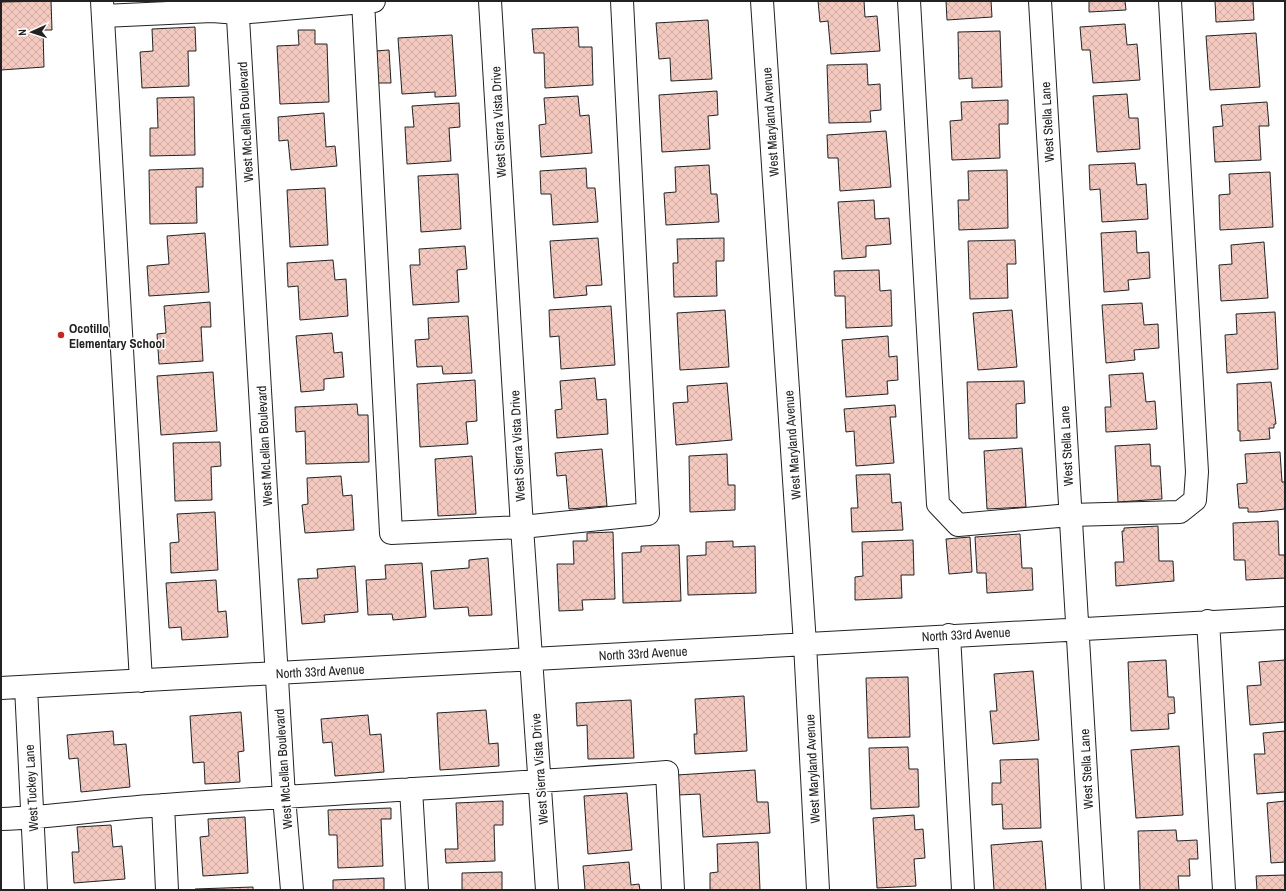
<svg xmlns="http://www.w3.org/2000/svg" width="1286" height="891" viewBox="0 0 1286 891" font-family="'Archivo Narrow',sans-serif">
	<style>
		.building { fill: url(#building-cross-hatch); stroke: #222 }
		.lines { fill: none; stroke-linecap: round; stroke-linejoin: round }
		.minor-casing { stroke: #222; stroke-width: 24 }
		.minor { stroke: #fff; stroke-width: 22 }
		.poi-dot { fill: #c62828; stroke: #fff; stroke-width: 1.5 }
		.labels { text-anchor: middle; stroke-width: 3; stroke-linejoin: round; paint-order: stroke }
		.street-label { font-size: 13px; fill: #222; stroke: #fff }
		.poi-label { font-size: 13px; font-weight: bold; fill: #222; stroke: #fff; text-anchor: start }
	</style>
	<defs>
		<pattern id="building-cross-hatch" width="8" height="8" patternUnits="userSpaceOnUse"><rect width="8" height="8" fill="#f3c9c0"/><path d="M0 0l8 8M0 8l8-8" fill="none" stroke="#d0aca5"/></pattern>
	</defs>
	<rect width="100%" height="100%" fill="#fff"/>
	<!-- building -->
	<path class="building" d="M51,1L52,30H43L44,67L1,70V2Z
		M148,1H179L180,4L148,5Z
		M818,1H864L865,17L877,16L880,51L831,54L828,21L820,22Z
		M946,1H991L992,17L947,20Z
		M1089,1H1125L1126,10L1089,12Z
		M1215,1H1253L1254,20L1216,22Z
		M708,20L712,79L671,81L670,58L659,59L656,23Z
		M1125,24L1127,45L1137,44L1140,80L1093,83L1090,50H1082L1080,27Z
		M195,27L196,51H188L189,86L142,88L140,52L153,51L152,29Z
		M578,27L579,47H592L593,85L545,88L544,53H534L532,29Z
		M298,30H315V44H327L329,102L280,104L277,46L299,45Z
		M1000,31L1002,87L972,88V78L959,79L958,32Z
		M1256,33L1260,87L1210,90L1206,36Z
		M452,35L456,96L435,97V92L402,94L398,38Z
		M389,50L391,83H377L375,51Z
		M867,64L868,85L880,84L881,110L870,111L871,122L829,123L827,65Z
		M717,91L718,115L708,116L710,149L662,152L659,95Z
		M1127,94L1129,118H1138L1140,149L1097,152L1093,96Z
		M578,96L580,116L589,115L592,153L541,157L539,125L546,124L544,98Z
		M194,97L195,155L150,156V128H158L157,98Z
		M1008,100V124H999L1000,158L952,160L950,121L962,120L961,102Z
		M1267,102L1269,126H1259L1261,160L1215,162L1213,127L1223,126L1221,105Z
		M459,103L460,127L449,128L451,161L407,164L405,127H414L412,106Z
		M324,113L326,147L335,146L337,166L291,170L288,140L279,141L278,117Z
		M886,131L891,187L840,191L838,158H828L827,135Z
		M1135,163L1137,185L1146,184L1148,219L1102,222L1100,189L1090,190L1089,165Z
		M709,165L711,194H717L719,222L666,225L664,193L676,192L675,167Z
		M203,168V187H196L197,223L150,224L149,170Z
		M586,168L587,188H595L598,222L553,225L551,194H541L540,171Z
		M1007,170L1008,228L959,230L958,200H969L968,171Z
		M1270,172L1273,227L1220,230L1219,195L1230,194L1229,174Z
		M458,174L461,229L421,232L418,176Z
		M325,188L328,245L290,247L287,190Z
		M874,200L875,219L889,218L891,244L866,246V257L842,259L838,202Z
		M1136,231L1137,253L1149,252L1150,278L1128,280L1129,290L1104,292L1101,233Z
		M205,233L209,292L149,296L147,266L169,264L167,236Z
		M598,238L602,285L586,286L587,295L554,298L550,241Z
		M724,238V261H716L717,296L674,297L673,263H678L677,239Z
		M1015,240L1016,264H1007L1008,298L970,299L968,241Z
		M1264,242L1268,298L1221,301L1219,265L1232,264L1231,245Z
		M465,246L467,269L457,270L459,302L413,305L410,265H420L419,249Z
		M333,260L335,280L346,279L348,316L300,320L298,286L288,287L287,263Z
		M879,270L880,291L891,290L892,326L846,328L845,296H835L834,271Z
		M210,302L211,327H201L203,361L159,364L157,334L166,333L164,306Z
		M1142,303L1144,325L1158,324L1159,348L1134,350L1135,360L1106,363L1102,305Z
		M611,306L615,365L561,369L559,336L550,337L549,310Z
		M725,310L729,367L680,370L677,313Z
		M1012,310L1017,367L978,370L973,313Z
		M1275,312L1278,369L1227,373L1225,335L1237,334L1236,314Z
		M468,316L472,373L443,374L442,366L417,367L415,340L429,339L428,318Z
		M332,333L334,353L342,352L344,377L324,379V390L301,392L296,336Z
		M888,336L889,357L897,356L898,380L887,381L888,394L846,397L842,340Z
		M213,372L217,431L161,435L157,376Z
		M1143,373L1146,402L1155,401L1157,429L1106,432L1105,407H1111L1109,375Z
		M595,378L597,400L606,399L608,434L557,438L555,410L562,409L560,381Z
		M475,380L477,421L466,422L468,444L420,447L417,384Z
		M1024,381L1025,403L1016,404L1017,438L969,439L967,382Z
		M1271,382L1276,424H1274V428H1269L1270,439L1240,441V431H1238L1237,384Z
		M727,383L732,440L676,445L673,403L688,402L687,386Z
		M357,404L358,415H368L369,462L306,464L305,431L296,432L295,407Z
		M895,405L896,417H890L894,463L856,466L854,431L846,432L844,409Z
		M220,442L221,466L211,467L212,500L175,501L173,443Z
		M1150,444L1151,466H1160L1162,499L1118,502L1115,446Z
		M1022,448L1026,507L987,509L984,451Z
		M602,449L607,506L569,509L566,475L557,476L555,453Z
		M1280,452L1282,482H1285V509L1257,512H1248V508H1239L1237,484L1247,483L1245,454Z
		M727,454L728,485H735V510L690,512L689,456Z
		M472,456L476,514L438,516L435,459Z
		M890,474L892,503L901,502L903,530L852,532L851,508H858L856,475Z
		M341,476L343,496L352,495L354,530L305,533L302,505L308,504L307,478Z
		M215,512L218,570L171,573L170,543L179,542L177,514Z
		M1278,521L1279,555H1285V578L1246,580L1245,560H1234L1233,523Z
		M1158,526L1159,561H1173L1174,581L1116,586L1115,562H1124L1122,531H1124V528Z
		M613,532L615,599L582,600L583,610L559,611L557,564H574L573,541H587V533Z
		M1020,534L1022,568H1032L1033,590L987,593L986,573H977L975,537Z
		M970,537L972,572L949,574L946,539Z
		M913,540L914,575H901L902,598L855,600V577L863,576L862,542Z
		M733,541V547L755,546L756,593L688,595L687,556L706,555V542Z
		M679,545L681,601L623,603L622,553L641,552V546Z
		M488,558L492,615L469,616L468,607L434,609L431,571L469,568V560Z
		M422,563L426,617L393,620L392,614L368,615L366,580L386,579L385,565Z
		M355,566L358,612L324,615L325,622L302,624L298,579L318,578L317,569Z
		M216,580L218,612L226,611L228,637L182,640L181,627L169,628L166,583Z
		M1166,660L1168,697H1174L1175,713L1168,714L1169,729L1131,731L1128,662Z
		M1285,660V722L1250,725L1247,686L1261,685L1259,662Z
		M1033,671L1039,740L993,744L990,711H997L994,674Z
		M908,677L910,737L868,738L866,678Z
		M744,696L747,751L695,754L694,734H697L695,699Z
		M631,700L634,758L588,759L587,725L577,726L576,703Z
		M486,710L489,744L498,743L499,766L440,770L437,713Z
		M241,712L244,751L238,752L240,782L205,784L204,762L193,763L190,716Z
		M368,715L370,735L381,734L384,772L335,776L332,742L323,743L321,719Z
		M113,731L114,745L126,744L130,787L81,792L78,758L69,759L67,735Z
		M1285,731V792L1257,794L1254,754H1265L1263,733Z
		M1179,746L1183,815L1136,818L1131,750Z
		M908,747L909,769H918L919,807L871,809L869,748Z
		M1038,759L1041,828L1003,829L1002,804L992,805V783H1001L1000,760Z
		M755,770L757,802H768L770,833L703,837L700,794L678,795L677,775Z
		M627,793L632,850L588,854L584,796Z
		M503,801V825H494L495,861L446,863L445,849H458L456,803Z
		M1285,801V862L1271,863L1267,803Z
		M391,808V819H381L383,866L338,868L337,835H329L328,810Z
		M914,815L915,830L923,829L925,858L914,859L916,886L877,888L873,818Z
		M245,817L248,873L203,876L200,837L209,836L208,819Z
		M111,825L113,847L122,846L125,879L74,883L72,852H79L77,827Z
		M1176,830L1177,841L1197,840L1198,859H1189L1190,876H1178L1179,890H1140L1138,831Z
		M1042,841L1046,890H994L991,845Z
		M758,842L760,890H710V873L718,872L717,844Z
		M629,862L631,885L639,884L640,890H585L583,866Z
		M502,872V890H462V873Z
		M1285,875V890H1257L1256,876Z
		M384,878V890H333V880Z
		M253,887V890H195V889Z"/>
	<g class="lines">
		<!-- minor casing -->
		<g class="minor-casing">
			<path id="minor" d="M102,1L141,681
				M237,1L284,797L292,890
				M363,1L391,533L522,527L648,514L622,1
				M490,1L522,527L547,890
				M762,1L805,644L818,890
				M909,1L938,504L958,525L1070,515L1180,512L1195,500L1197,472L1170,1
				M1040,1L1093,890
				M103,16L212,11L238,13L374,1
				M1208,621L1224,890
				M949,635L963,890
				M26,687L36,890
				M1,688L1285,618
				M411,789L417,890
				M163,805L167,890
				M1,819C56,817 110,808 165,805C332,793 499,785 667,772L673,890"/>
		</g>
		<!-- minor -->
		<use href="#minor" class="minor"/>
	</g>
	<!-- markers -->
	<circle class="poi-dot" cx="61" cy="335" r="4"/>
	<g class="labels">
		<!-- street labels -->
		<g class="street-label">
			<text transform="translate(245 122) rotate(-93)" y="5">West McLellan Boulevard</text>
			<text transform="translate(498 122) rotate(-93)" y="5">West Sierra Vista Drive</text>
			<text transform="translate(770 122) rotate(-94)" y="5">West Maryland Avenue</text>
			<text transform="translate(1047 122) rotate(-93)" y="5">West Stella Lane</text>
			<text transform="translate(792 445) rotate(-94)" y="5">West Maryland Avenue</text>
			<text transform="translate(264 446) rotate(-93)" y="5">West McLellan Boulevard</text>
			<text transform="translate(517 446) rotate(-93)" y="5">West Sierra Vista Drive</text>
			<text transform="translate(1066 446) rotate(-93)" y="5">West Stella Lane</text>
			<text transform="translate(966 634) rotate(-3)" y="5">North 33rd Avenue</text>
			<text transform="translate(643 653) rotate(-3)" y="5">North 33rd Avenue</text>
			<text transform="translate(320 671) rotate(-3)" y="5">North 33rd Avenue</text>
			<text transform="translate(283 769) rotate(-94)" y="5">West McLellan Boulevard</text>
			<text transform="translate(539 769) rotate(-94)" y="5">West Sierra Vista Drive</text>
			<text transform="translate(812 769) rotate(-93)" y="5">West Maryland Avenue</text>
			<text transform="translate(1086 769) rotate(-93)" y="5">West Stella Lane</text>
			<text transform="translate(31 788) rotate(-93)" y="5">West Tuckey Lane</text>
		</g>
		<!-- poi labels -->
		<g class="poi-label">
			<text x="69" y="333">Ocotillo<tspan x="69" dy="15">Elementary School</tspan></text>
		</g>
	</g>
	<!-- border -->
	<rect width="1286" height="891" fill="none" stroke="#222222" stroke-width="4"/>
	<!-- north arrow -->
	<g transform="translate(32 32) rotate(267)" stroke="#ffffff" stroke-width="3" paint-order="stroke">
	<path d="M0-3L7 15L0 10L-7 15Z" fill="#222222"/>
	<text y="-6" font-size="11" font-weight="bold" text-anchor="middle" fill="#222222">N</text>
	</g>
</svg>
